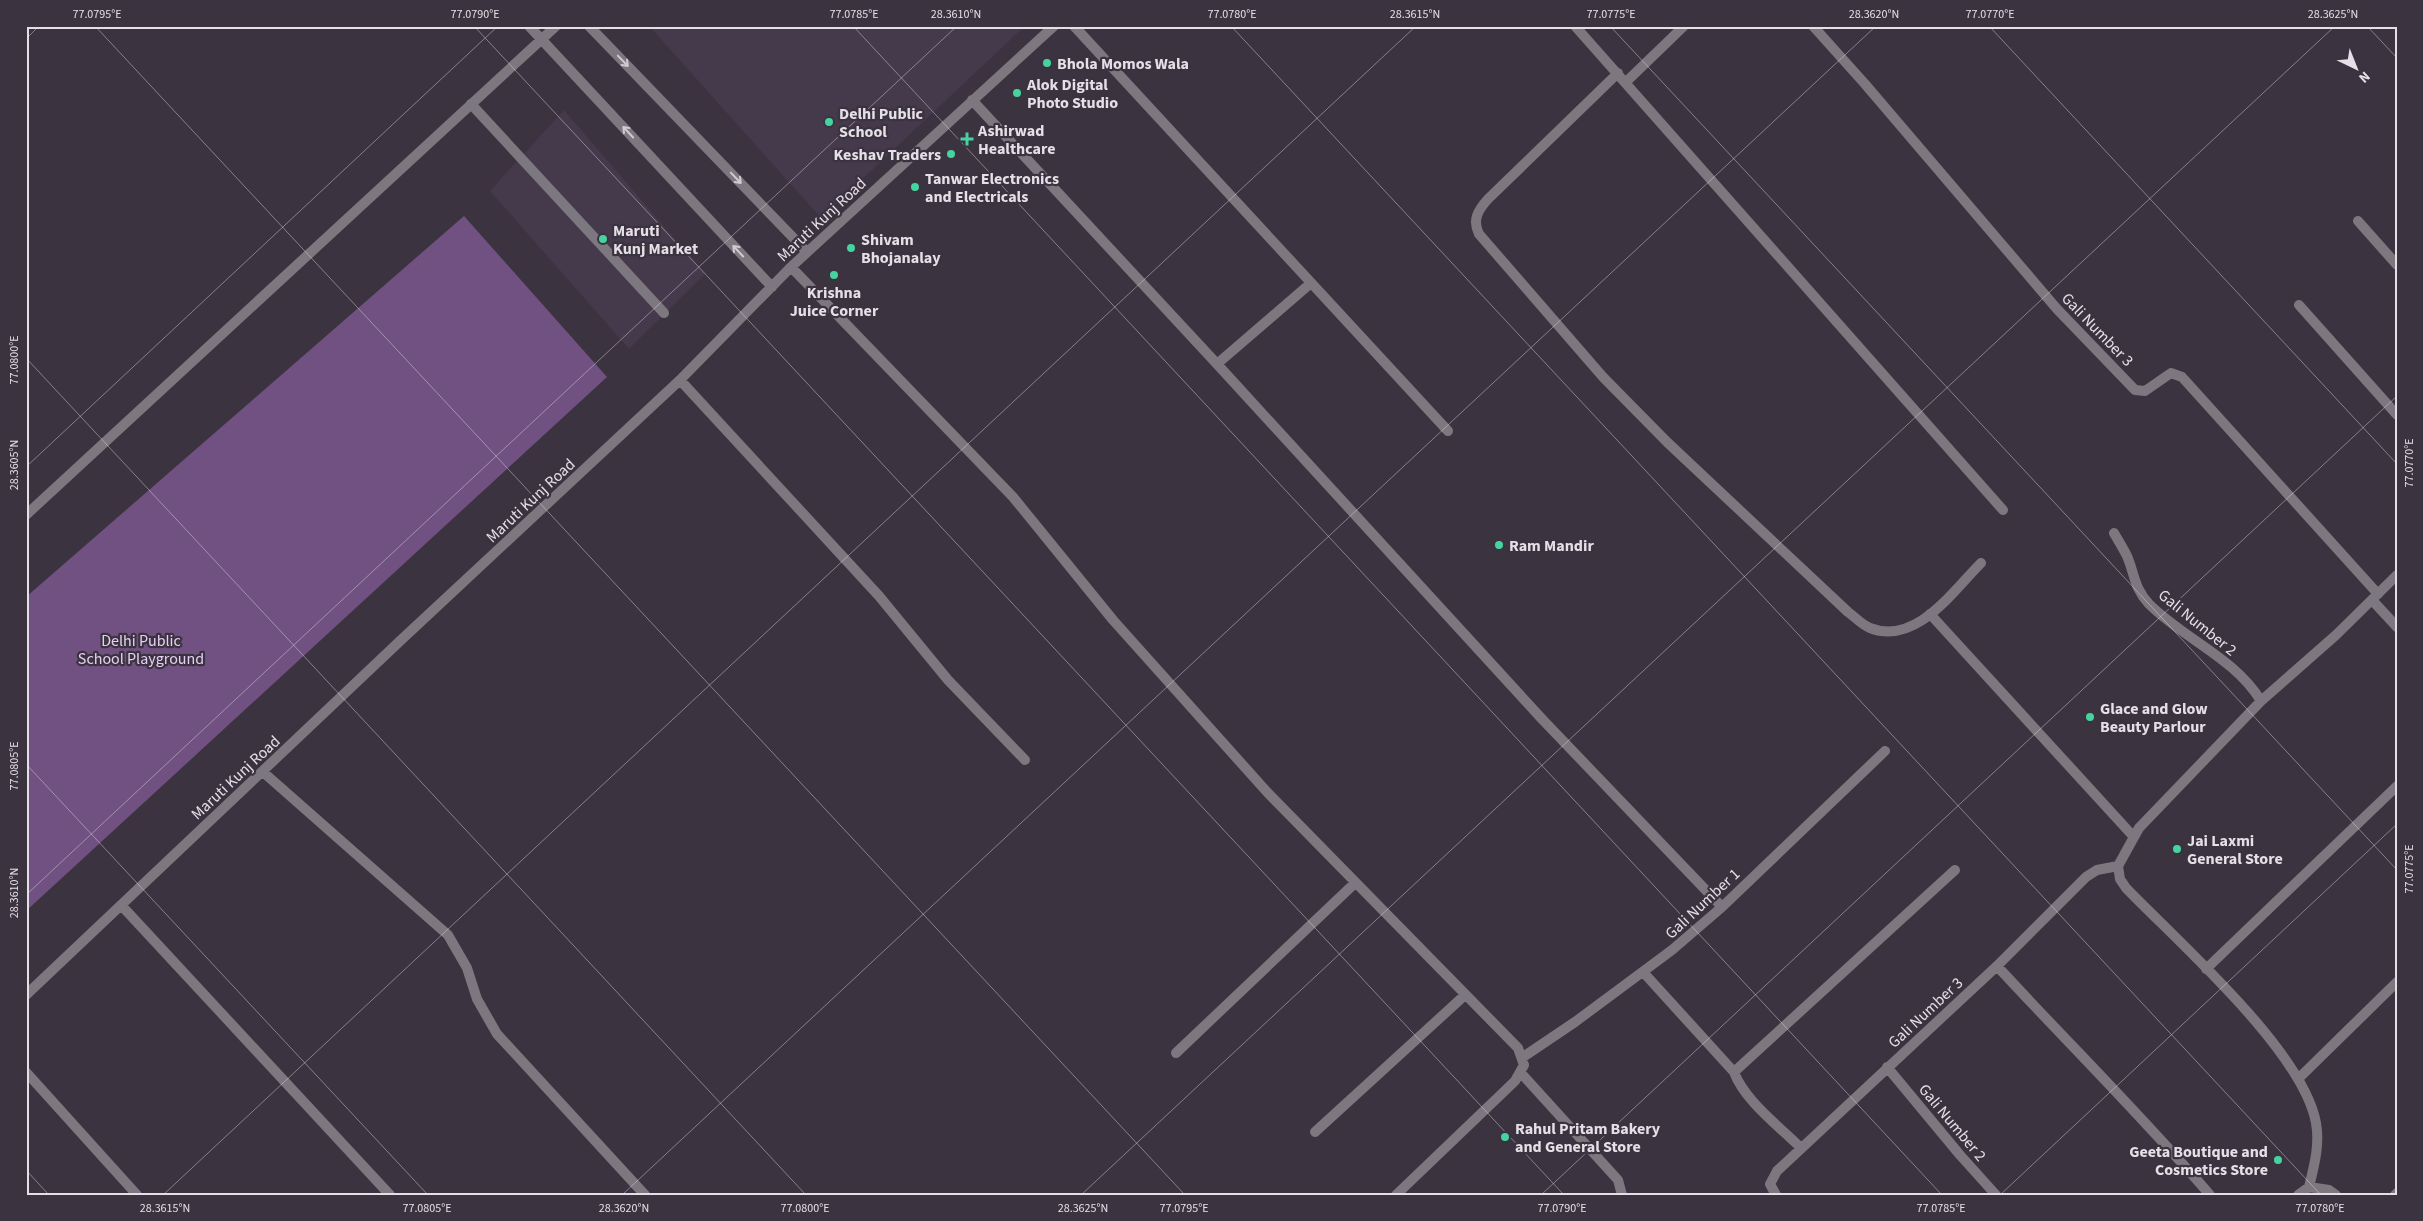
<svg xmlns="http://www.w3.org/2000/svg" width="2423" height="1221" viewBox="0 0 2423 1221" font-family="'Source Sans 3',sans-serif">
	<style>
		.built { fill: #45394c }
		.green { fill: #715181 }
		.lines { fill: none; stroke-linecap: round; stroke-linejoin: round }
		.lane { stroke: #7d787f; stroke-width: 10 }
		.street { stroke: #7d787f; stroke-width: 10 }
		.oneway { stroke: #d0cbd3 }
		.ticks { fill: none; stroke: #e5e0e8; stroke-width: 1; stroke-opacity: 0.45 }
		.poi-dot { fill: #45d49f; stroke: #3b333f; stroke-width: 2 }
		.labels { text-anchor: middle; stroke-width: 4.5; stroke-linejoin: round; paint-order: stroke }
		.poi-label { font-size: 16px; font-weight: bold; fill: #e5e0e8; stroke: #3b333f; text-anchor: start }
		.street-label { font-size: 16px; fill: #e5e0e8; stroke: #3b333f }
		.park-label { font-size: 16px; fill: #e8cef6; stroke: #3b333f }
		.neatline { fill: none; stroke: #e5e0e8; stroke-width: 2 }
		.ticks-label { font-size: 12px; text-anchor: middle; fill: #e5e0e8 }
	</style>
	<rect width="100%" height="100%" fill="#3b333f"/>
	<!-- built -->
	<path class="built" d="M649,26H1025L821,218Z
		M564,110L705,274L629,349L490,191Z"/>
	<!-- green -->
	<path class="green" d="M464,216L607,377L26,911V597Z"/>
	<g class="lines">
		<!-- lane -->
		<path class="lane" d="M471,104L664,313"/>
		<!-- street -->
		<path class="street" d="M529,26L772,287
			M589,26L807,252
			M1074,26L1448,431
			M1575,26L2003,510
			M1813,26L1865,84L2057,309L2135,390L2145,391L2171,373L2182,377L2378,594
			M1618,73L1488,199C1478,210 1472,220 1479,234L1603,377L1667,442L1848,612C1855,617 1862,625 1870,628C1916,646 1953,591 1981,563
			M1626,82L1684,26
			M972,100L1217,364L1542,719L1722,907
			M2358,221L2397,265
			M791,267L1013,497L1113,620L1267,792L1518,1048L1524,1065L1515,1081L1396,1195
			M2299,305L2397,415
			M1217,364L1311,283
			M680,380L879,596L948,680L1025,760
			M26,515L556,26
			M2114,533C2118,540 2123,548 2127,556C2135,575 2134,588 2149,604C2184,639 2235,658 2261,701
			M2372,600L2397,627
			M1930,614L2133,836
			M263,772L448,935L467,968L477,999L497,1034L645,1195
			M121,905L390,1195
			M1997,966C2068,1043 2142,1116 2210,1195
			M2206,969L2397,786
			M1644,973L1734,1072L1955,870
			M26,995L400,641L680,380L791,267L1054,26
			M1176,1053L1355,883
			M1523,1057L1575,1022L1672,950L1722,907L1885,751
			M1887,1067L1960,1155L1996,1195
			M26,1072L137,1195
			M1734,1072C1744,1100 1780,1127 1801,1148
			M1521,1073L1618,1180L1622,1195
			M2299,1078L2397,982
			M1315,1132L1465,995
			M2309,1187C2314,1166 2320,1145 2316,1123C2303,1051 2178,942 2126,888L2120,879L2118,866L2139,828L2261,701L2336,635L2397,575
			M1776,1195L1770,1184L1777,1171L1997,966L2086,877L2097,870L2118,866
			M2298,1195L2309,1187L2329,1190L2336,1195
			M2395,1195L2397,1193"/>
	</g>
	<!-- one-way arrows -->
	<defs><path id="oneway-shaft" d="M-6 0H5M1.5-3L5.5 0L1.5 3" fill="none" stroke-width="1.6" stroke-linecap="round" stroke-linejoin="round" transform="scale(1.25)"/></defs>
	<g class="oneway">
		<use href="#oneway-shaft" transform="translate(623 61) rotate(46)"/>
		<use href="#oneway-shaft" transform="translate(628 132) rotate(-133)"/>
		<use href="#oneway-shaft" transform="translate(736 178) rotate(46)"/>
		<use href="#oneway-shaft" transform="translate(738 251) rotate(-133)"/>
	</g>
	<!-- ticks -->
	<path class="ticks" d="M95,26L1185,1195M474,26L1564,1195M853,26L1942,1195M1231,26L2321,1195M1610,26L2397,870M1989,26L2397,464M2367,26L2397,58M26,39L39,26M26,358L806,1195M26,467L498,26M26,764L428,1195M26,895L957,26M26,1170L49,1195M163,1195L1416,26M622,1195L1876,26M1081,1195L2335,26M1541,1195L2397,396M2000,1195L2397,824"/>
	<!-- markers -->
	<g class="poi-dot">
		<circle cx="1047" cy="63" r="5"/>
		<circle cx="1017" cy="93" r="5"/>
		<circle cx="829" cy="122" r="5"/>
		<path d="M964.5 131.5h5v5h5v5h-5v5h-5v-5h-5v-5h5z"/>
		<circle cx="951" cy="154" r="5"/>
		<circle cx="915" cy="187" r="5"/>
		<circle cx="603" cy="239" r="5"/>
		<circle cx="851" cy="248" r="5"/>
		<circle cx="834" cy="275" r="5"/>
		<circle cx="1499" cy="545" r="5"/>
		<circle cx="2090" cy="717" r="5"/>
		<circle cx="2177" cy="849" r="5"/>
		<circle cx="1505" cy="1137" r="5"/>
		<circle cx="2278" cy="1160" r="5"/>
	</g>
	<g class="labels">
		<!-- poi labels -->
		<g class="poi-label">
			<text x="1057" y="69">Bhola Momos Wala</text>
			<text x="1027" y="90">Alok Digital<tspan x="1027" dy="18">Photo Studio</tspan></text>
			<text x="839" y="119">Delhi Public<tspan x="839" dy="18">School</tspan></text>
			<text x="978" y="136">Ashirwad<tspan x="978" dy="18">Healthcare</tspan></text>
			<text x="941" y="160" text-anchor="end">Keshav Traders</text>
			<text x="925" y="184">Tanwar Electronics<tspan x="925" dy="18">and Electricals</tspan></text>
			<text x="613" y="236">Maruti<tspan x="613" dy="18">Kunj Market</tspan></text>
			<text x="861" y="245">Shivam<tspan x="861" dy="18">Bhojanalay</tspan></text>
			<text x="834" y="298" text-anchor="middle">Krishna<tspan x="834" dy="18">Juice Corner</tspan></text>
			<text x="1509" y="551">Ram Mandir</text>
			<text x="2100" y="714">Glace and Glow<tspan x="2100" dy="18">Beauty Parlour</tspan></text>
			<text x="2187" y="846">Jai Laxmi<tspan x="2187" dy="18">General Store</tspan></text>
			<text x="1515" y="1134">Rahul Pritam Bakery<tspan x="1515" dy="18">and General Store</tspan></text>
			<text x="2268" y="1157" text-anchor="end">Geeta Boutique and<tspan x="2268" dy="18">Cosmetics Store</tspan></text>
		</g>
		<!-- street labels -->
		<g class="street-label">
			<text transform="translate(821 219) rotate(-43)" y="6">Maruti Kunj Road</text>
			<text transform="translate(2098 329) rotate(46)" y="6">Gali Number 3</text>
			<text transform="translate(530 500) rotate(-43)" y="6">Maruti Kunj Road</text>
			<text transform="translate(2198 622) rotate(39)" y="6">Gali Number 2</text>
			<text transform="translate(235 777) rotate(-43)" y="6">Maruti Kunj Road</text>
			<text transform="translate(1702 903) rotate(-43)" y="6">Gali Number 1</text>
			<text transform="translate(1925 1012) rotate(-43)" y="6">Gali Number 3</text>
			<text transform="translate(1953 1122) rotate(50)" y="6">Gali Number 2</text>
		</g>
		<!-- park labels -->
		<g class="park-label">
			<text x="141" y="646">Delhi Public<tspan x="141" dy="18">School Playground</tspan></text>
		</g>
	</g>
	<!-- border -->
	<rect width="2423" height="1221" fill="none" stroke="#3b333f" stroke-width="55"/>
	<!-- north arrow -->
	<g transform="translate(2356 68) rotate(137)" stroke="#3b333f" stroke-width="4" paint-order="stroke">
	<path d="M0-4L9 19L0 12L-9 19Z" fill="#e5e0e8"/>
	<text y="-8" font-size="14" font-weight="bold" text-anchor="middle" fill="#e5e0e8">N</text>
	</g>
	<rect x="28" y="28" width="2368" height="1166" class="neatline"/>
	<g class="ticks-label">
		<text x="97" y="18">77.0795°E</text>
		<text x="475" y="18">77.0790°E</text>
		<text x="854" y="18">77.0785°E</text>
		<text x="956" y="18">28.3610°N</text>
		<text x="1232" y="18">77.0780°E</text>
		<text x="1415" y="18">28.3615°N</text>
		<text x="1611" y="18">77.0775°E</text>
		<text x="1874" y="18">28.3620°N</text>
		<text x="1990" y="18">77.0770°E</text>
		<text x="2333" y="18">28.3625°N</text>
		<text transform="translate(14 360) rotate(-90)" y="4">77.0800°E</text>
		<text transform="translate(2409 463) rotate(-90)" y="4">77.0770°E</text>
		<text transform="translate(14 465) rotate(-90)" y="4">28.3605°N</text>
		<text transform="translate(14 766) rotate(-90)" y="4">77.0805°E</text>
		<text transform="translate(2409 869) rotate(-90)" y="4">77.0775°E</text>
		<text transform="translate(14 893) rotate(-90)" y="4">28.3610°N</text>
		<text x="165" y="1212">28.3615°N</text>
		<text x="427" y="1212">77.0805°E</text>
		<text x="624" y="1212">28.3620°N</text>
		<text x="805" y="1212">77.0800°E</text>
		<text x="1083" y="1212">28.3625°N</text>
		<text x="1184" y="1212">77.0795°E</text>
		<text x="1562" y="1212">77.0790°E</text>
		<text x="1941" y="1212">77.0785°E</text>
		<text x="2320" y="1212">77.0780°E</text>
	</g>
</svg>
